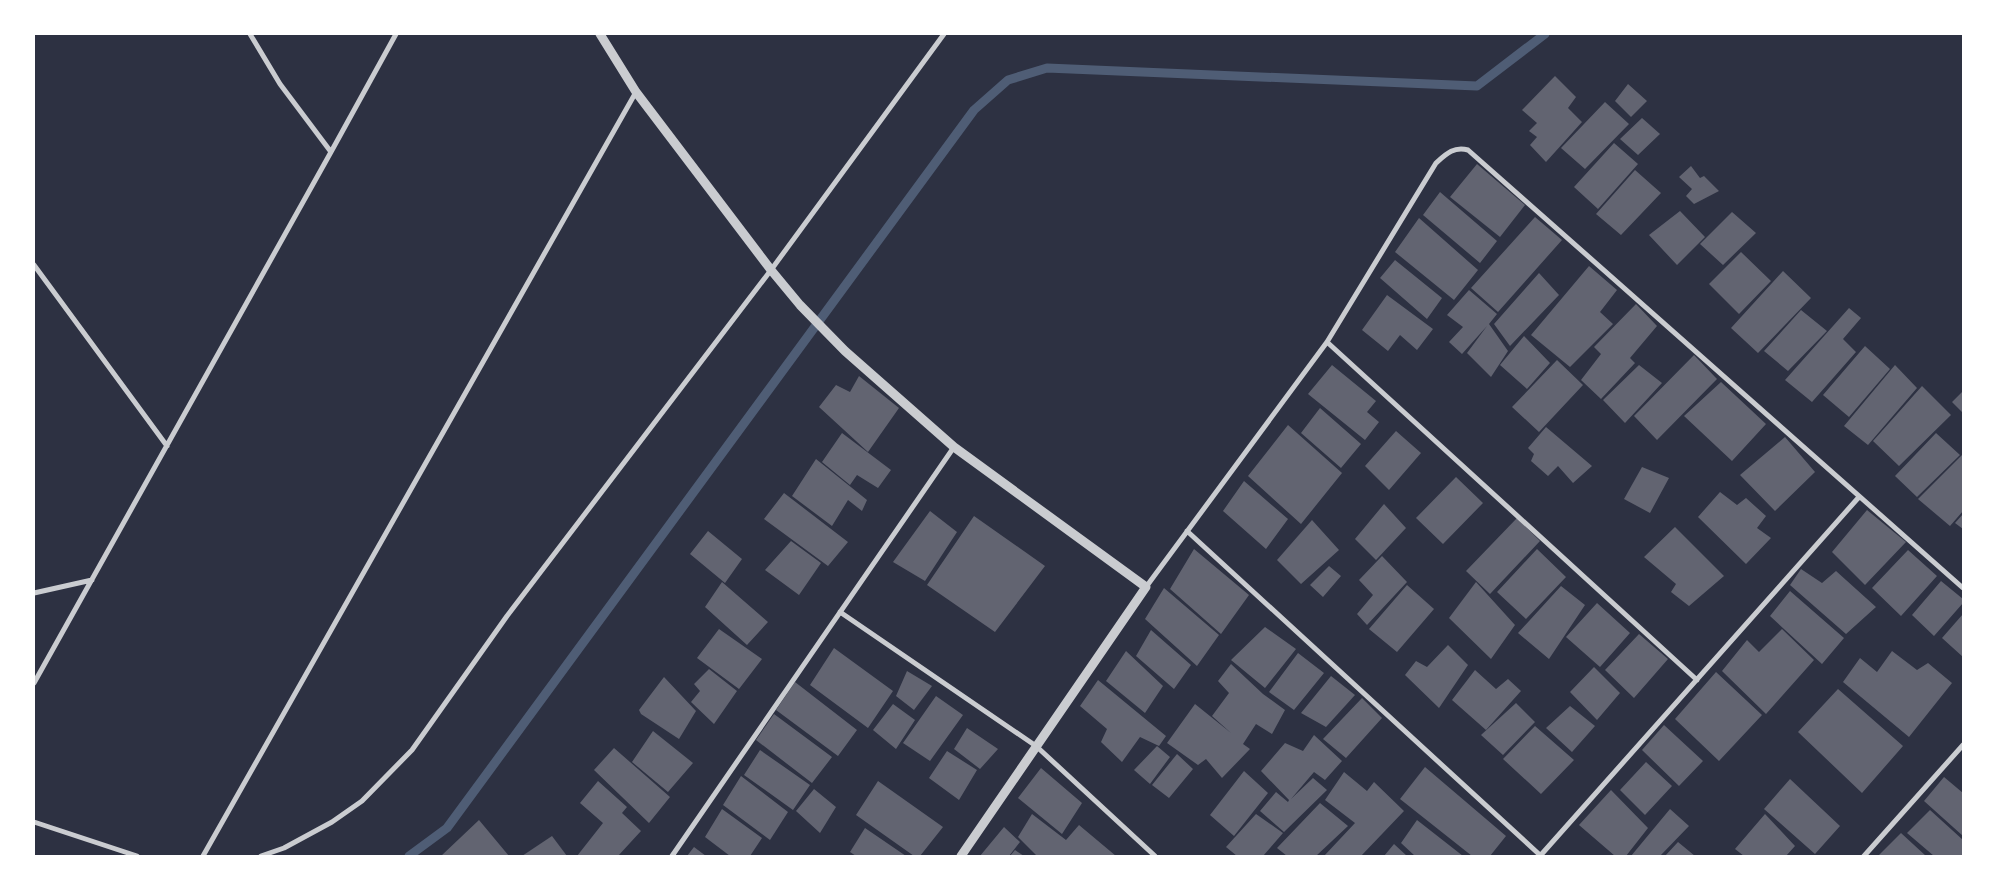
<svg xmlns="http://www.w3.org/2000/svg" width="1997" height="890" viewBox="0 0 1997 890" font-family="Karla,sans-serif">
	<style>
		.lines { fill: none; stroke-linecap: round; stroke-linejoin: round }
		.stream { stroke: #4f5d75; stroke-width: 9 }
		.building { fill: #626471 }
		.minor { stroke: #caccd0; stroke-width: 5 }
		.tertiary { stroke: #caccd0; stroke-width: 9 }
	</style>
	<rect width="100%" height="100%" fill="#2d3142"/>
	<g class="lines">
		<!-- stream -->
		<path class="stream" d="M409,856L447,828L974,110L1008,80L1047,68L1477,86L1545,34"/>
	</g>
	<!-- building -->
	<path class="building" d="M1555,76L1576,97L1568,108L1582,122L1546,162L1530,145L1537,137L1529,131L1537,123L1522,110Z
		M1628,84L1647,101L1631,117L1615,101Z
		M1605,102L1629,124L1585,169L1561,148Z
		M1642,118L1660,134L1638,155L1620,139Z
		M1614,143L1638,164L1598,209L1574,187Z
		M1477,164L1525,205L1500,237L1450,197Z
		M1691,166L1700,178L1704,176L1719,191L1694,204L1686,196L1692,189L1679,177Z
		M1635,170L1661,193L1621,235L1596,214Z
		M1440,192L1497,241L1480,263L1423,215Z
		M1680,211L1705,237L1677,265L1649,235Z
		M1732,212L1756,233L1723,265L1700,244Z
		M1535,217L1562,240L1498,312L1471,288Z
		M1419,218L1478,270L1454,300L1395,252Z
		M1741,252L1771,281L1739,314L1709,284Z
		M1395,260L1442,298L1427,319L1380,278Z
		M1589,266L1617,290L1600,312L1613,324L1570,367L1531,335Z
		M1783,271L1811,298L1758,353L1731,328Z
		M1539,273L1559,295L1510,346L1494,324Z
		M1469,290L1497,314L1489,324L1508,351L1491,377L1467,353L1487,326L1462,354L1449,342L1463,327L1447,315Z
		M1387,295L1433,329L1417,350L1400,335L1388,351L1362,330Z
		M1636,304L1657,326L1630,358L1635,363L1601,399L1581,380L1601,354L1594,347Z
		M1849,308L1861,318L1843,339L1856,352L1812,402L1785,380Z
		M1801,310L1827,331L1788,371L1764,351Z
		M1524,336L1550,363L1527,389L1500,365Z
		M1865,346L1890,369L1849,417L1823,395Z
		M1694,355L1717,379L1657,440L1634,416Z
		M1557,360L1583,385L1539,432L1512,407Z
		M1332,365L1376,401L1367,412L1379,422L1365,440L1308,394Z
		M1639,365L1662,383L1625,423L1603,400Z
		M1895,365L1917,388L1868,445L1844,426Z
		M859,376L899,408L868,452L819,407L836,385L850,392Z
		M1721,382L1766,424L1732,461L1684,416Z
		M1922,386L1951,415L1899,466L1873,441Z
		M1963,391V413L1952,402Z
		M1320,408L1361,444L1341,468L1301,433Z
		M1288,425L1342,473L1301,524L1248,476Z
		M1546,427L1592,466L1573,483L1558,466L1548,476L1531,461L1534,454L1528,448Z
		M1396,431L1421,453L1389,490L1365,466Z
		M842,433L891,470L878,488L857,475L850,485L822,462Z
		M1936,433L1960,455L1917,497L1895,476Z
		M1785,437L1815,472L1775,511L1740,475Z
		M1963,454V511L1950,526L1918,499Z
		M816,459L867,500L862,511L848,500L832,526L792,496Z
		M1642,467L1669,478L1650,513L1624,499Z
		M1456,477L1483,503L1443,544L1416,518Z
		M1244,481L1288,519L1266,549L1223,511Z
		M1720,492L1737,505L1746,498L1766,516L1757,528L1771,538L1746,564L1698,517Z
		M784,493L848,542L828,566L764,519Z
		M1384,504L1406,528L1376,560L1355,539Z
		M1867,510L1906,542L1865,585L1832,552Z
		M930,511L957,532L925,581L893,562Z
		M1963,514V529L1955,523Z
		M974,516L1045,566L995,632L927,585Z
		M1517,518L1540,541L1490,594L1466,571Z
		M1312,520L1339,550L1301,584L1277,560Z
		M1675,527L1724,576L1689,606L1671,592L1676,584L1644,557Z
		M708,531L742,559L725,583L690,554Z
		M791,541L821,563L799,595L765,570Z
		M1194,549L1249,595L1221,634L1170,589Z
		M1537,549L1566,577L1526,619L1497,592Z
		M1908,550L1937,576L1901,616L1872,588Z
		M1382,556L1407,582L1367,625L1357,614L1373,595L1359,580Z
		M1329,566L1341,576L1323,597L1310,585Z
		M1801,569L1822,583L1836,571L1876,607L1846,634L1790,585Z
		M1941,581L1963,599V603L1934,636L1912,615Z
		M722,582L768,622L747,645L705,607Z
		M1476,582L1515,625L1491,659L1449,618Z
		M1407,585L1434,609L1397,652L1369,629Z
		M1561,586L1585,605L1549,659L1518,633Z
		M1164,588L1219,635L1197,666L1145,619Z
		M1790,591L1844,638L1822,664L1770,616Z
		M1597,603L1630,633L1600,667L1566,637Z
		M1963,614V657L1942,638Z
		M1265,627L1296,649L1265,688L1231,660Z
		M719,629L762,659L739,689L697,658Z
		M1782,629L1814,660L1766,714L1722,671L1747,640L1759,652Z
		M1151,630L1191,665L1174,689L1136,656Z
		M1639,634L1668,659L1634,698L1605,670Z
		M1448,645L1468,665L1439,708L1405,675L1416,661L1427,667Z
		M834,648L893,691L868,728L810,685Z
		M1126,651L1163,686L1145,713L1106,681Z
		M1892,651L1917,670L1928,663L1952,683L1909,737L1843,682L1860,658L1877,672Z
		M1298,653L1324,673L1294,710L1269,692Z
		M1231,664L1263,694L1285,710L1272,734L1256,724L1243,744L1250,749L1222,778L1206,759L1198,765L1167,743L1195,704L1231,733L1212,716L1229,693L1218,681Z
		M1594,667L1620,693L1597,720L1570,692Z
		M709,669L737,691L714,724L691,702L700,691L694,684Z
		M1475,670L1496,689L1508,679L1521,691L1486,730L1452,700Z
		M907,671L932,686L914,710L896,696Z
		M1716,672L1762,715L1719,761L1675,719Z
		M1331,676L1355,695L1326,727L1301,713Z
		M664,677L696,711L679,739L641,714L639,710Z
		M1098,680L1166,736L1159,746L1140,737L1122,762L1101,742L1107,729L1080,706Z
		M795,682L857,730L838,756L776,710Z
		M1838,689L1903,746L1862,793L1798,732Z
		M936,696L963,715L930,761L903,743Z
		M1362,698L1382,718L1346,758L1323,739Z
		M1516,703L1535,722L1503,755L1481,735Z
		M893,704L915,720L896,749L873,730Z
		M1570,706L1595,726L1572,752L1546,728Z
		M774,714L832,757L812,783L756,740Z
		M1664,725L1703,761L1679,786L1642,750Z
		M1535,726L1574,760L1541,794L1503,759Z
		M967,728L998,749L980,769L954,749Z
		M653,731L693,763L668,792L632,762Z
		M1314,735L1342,761L1325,780L1314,772L1291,799L1313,778L1327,790L1284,832L1260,811L1276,792L1288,802L1289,800L1261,771L1285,743L1303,751Z
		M1157,746L1170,757L1150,784L1134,770Z
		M614,748L670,797L649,823L594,770Z
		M760,750L810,785L793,810L744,775Z
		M947,751L977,770L959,800L929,778Z
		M1177,754L1193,769L1169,798L1152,785Z
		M1646,762L1672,786L1645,815L1620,790Z
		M1425,767L1506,836L1490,856H1472L1400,799Z
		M1041,768L1082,803L1062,834L1018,798Z
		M1244,771L1268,793L1234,836L1210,815Z
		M1344,772L1367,791L1374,782L1404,811L1361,856H1324L1355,823L1325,800Z
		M741,776L788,812L770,840L723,805Z
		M1944,777L1963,793V836L1924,801Z
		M1790,779L1840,826L1815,854L1764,809Z
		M598,781L627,807L622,813L641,831L618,856H577L603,823L580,803Z
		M878,781L943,827L920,856H914L856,815Z
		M814,789L836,807L820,833L796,811Z
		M1611,790L1648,828L1626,856H1615L1579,825Z
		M1320,803L1348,826L1316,856H1287L1277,848Z
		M722,809L762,838L750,856H730L705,837Z
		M1670,809L1689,826L1660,856H1631Z
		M1930,810L1963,840V856H1934L1907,833Z
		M1032,814L1066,840L1079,825L1116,856H1037L1018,837Z
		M1256,814L1283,833L1263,856H1237L1226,847Z
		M1765,814L1795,846L1786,856H1744L1735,849Z
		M479,820L509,856H441Z
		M1417,820L1463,856H1415L1401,843Z
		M1004,827L1020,842L1009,856H980Z
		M865,828L906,856H856L850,852Z
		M1901,833L1926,856H1878Z
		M552,836L567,856H522Z
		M1678,842L1695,856H1665Z
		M1394,844L1407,856H1384Z
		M694,847L706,856H687Z
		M1015,850L1024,856H1010Z"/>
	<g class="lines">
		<!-- minor -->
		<path class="minor" d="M250,34L280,84L331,152
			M34,265L167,446
			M1327,342L1697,680
			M1187,531L1541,856
			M1146,587L1327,342L1436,163C1446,154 1454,146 1468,150L1963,588
			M34,593L92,580
			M840,612L1036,746L1155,856
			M34,683L331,152L396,34
			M34,822L137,856
			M203,856L636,92
			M261,856L284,848L332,822L362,801L412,750L507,616L771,270L944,34
			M672,856L954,447
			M1540,856L1859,497
			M1864,856L1963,745"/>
		<!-- tertiary -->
		<path class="tertiary" d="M600,34L636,92L771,270L800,305L845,351L954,447L1146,587L961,856"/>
	</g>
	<!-- border -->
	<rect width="1997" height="890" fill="none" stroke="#ffffff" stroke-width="70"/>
</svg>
